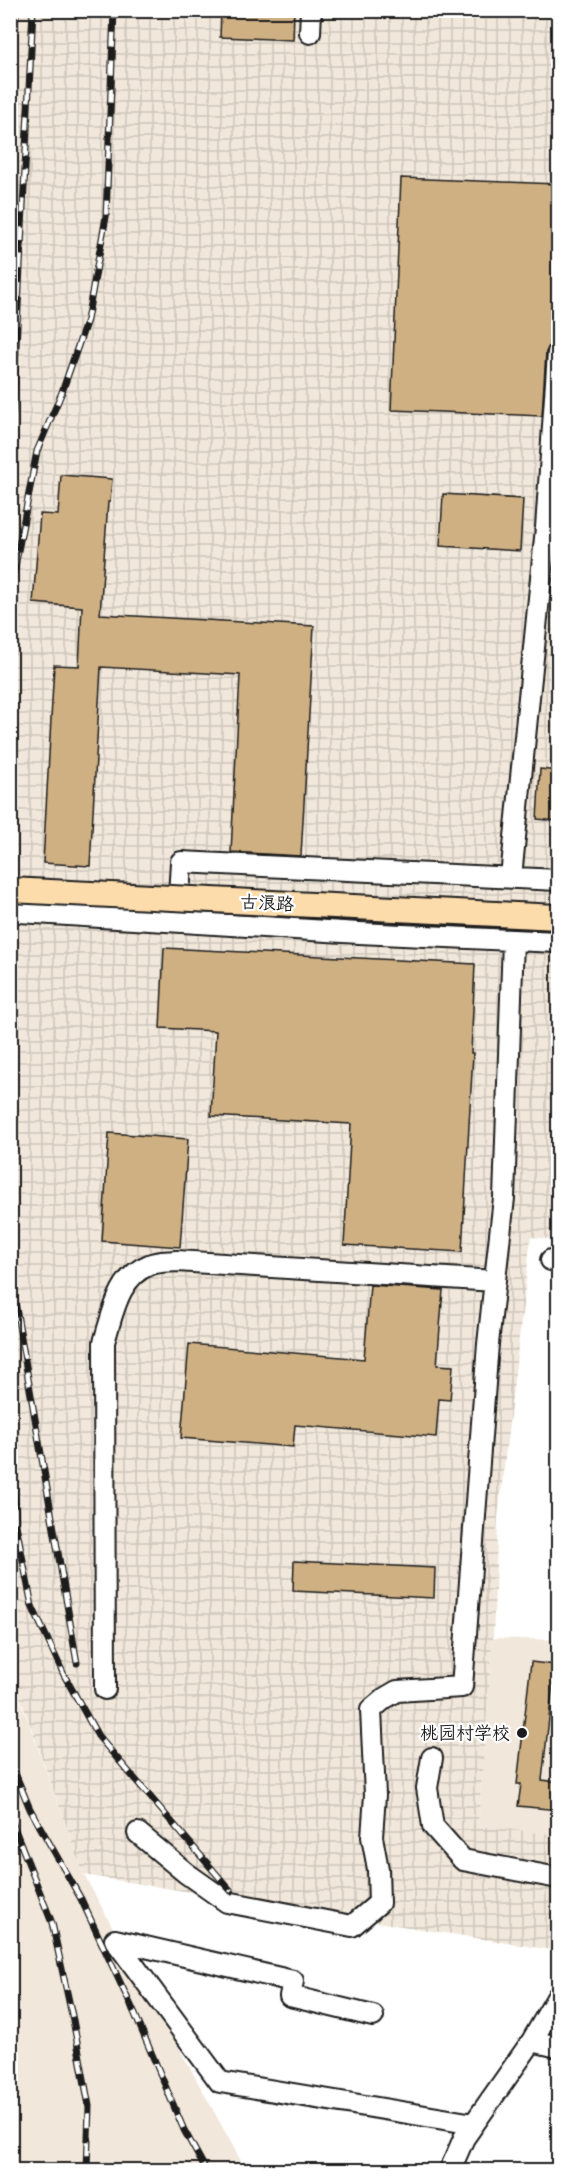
<svg xmlns="http://www.w3.org/2000/svg" width="569" height="2181" viewBox="0 0 569 2181" font-family="Itim,'LXGW WenKai TC',sans-serif">
	<style>
		.built { fill: #f1e7da }
		.industrial { fill: url(#industrial-grid) }
		.building { fill: #cfb083; stroke: #1c1c1c; stroke-width: 1.5 }
		.lines { fill: none; stroke-linecap: round; stroke-linejoin: round }
		.minor-casing { stroke: #1c1c1c; stroke-width: 24 }
		.minor { stroke: #fff; stroke-width: 20 }
		.rail-casing { stroke: #1c1c1c; stroke-width: 7 }
		.rail { stroke: #fff; stroke-width: 4.5; stroke-dasharray: 14; stroke-linecap: butt }
		.major-bridge-casing { stroke: #1c1c1c; stroke-width: 28; stroke-linecap: butt }
		.major-bridge { stroke: #fddcac; stroke-width: 24 }
		.poi-dot { fill: #1c1c1c; stroke: #fff; stroke-width: 2 }
		.labels { text-anchor: middle; stroke-width: 4.5; stroke-linejoin: round; paint-order: stroke }
		.street-label { font-size: 18px; fill: #1c1c1c; stroke: #fff }
		.poi-label { font-size: 18px; fill: #1c1c1c; stroke: #fff; text-anchor: end }
	</style>
	<defs>
		<pattern id="industrial-grid" width="8" height="8" patternUnits="userSpaceOnUse" patternTransform="scale(1.5)"><rect width="8" height="8" fill="#f1e7da"/><path d="M0 4h8M4 0v8" fill="none" stroke="#cec6ba"/></pattern>
	</defs>
	<rect width="100%" height="100%" fill="#fff"/>
	<filter id="ink" filterUnits="userSpaceOnUse"><feTurbulence type="fractalNoise" baseFrequency=".0167" numOctaves="2"/><feDisplacementMap in="SourceGraphic" scale="12" xChannelSelector="R" yChannelSelector="G"/><feConvolveMatrix kernelMatrix="1 2 1 2 8 2 1 2 1" color-interpolation-filters="sRGB"/></filter>
	<g filter="url(#ink)">
		<!-- built -->
		<path class="built" d="M493,1638L558,1640V1835L478,1827Z
			M10,1672L84,1875L246,2170H11Z"/>
		<!-- industrial -->
		<path class="industrial" d="M11,11H558V1240L531,1237L498,1517L493,1638L478,1826L558,1835V1951L84,1875L11,1672Z"/>
		<!-- building -->
		<path class="building" d="M221,10H294L293,40L220,37Z
			M401,178L556,184L550,345L546,352L542,416L391,410Z
			M61,475L112,479L110,502H108L100,614L314,626L301,856L231,852L240,675L101,667L90,866L43,863L54,665L79,666L82,607L33,603L40,514L58,515Z
			M443,494L523,499L520,551L440,546Z
			M540,769L558,771V821L537,819Z
			M164,948L475,964L471,1053H473L462,1252L344,1245L351,1124L211,1116L216,1031L160,1028Z
			M109,1133L188,1139L180,1247L102,1241Z
			M370,1285L443,1290L437,1365L453,1366L450,1400L439,1399L436,1437L295,1425L293,1447L181,1438L189,1344L364,1359Z
			M294,1561L435,1568L434,1598L293,1591Z
			M531,1662L555,1665L542,1780L558,1782V1810L518,1806L521,1784H517Z"/>
		<g class="lines">
			<!-- minor casing -->
			<g class="minor-casing">
				<path id="minor" d="M310,33L311,10
					M511,877L546,528L558,353
					M19,912L359,933L558,942
					M178,913L181,862L558,880
					M551,1260L558,1261
					M105,1689L104,1342C113,1314 118,1277 149,1265C157,1261 169,1262 177,1261L495,1281
					M432,1758L427,1788L433,1826L463,1860L558,1878
					M138,1833L186,1873L227,1902L352,1926L379,1903L378,1869L372,1837L375,1795L371,1710L385,1698L397,1691L462,1687L488,1344L504,1198L513,940
					M115,1940L220,2082L474,2124
					M115,1940L293,1981L290,1996L373,2016
					M532,2041L558,2047
					M450,2170L464,2138L532,2041L558,1996"/>
			</g>
			<!-- minor -->
			<use href="#minor" class="minor"/>
			<!-- rail casing -->
			<g class="rail-casing">
				<path id="rail" d="M10,120L16,10
					M10,465L33,10
					M10,593L37,451L62,392L87,320L106,217L114,10
					M10,1261L15,1302L77,1663
					M10,1424L16,1525L32,1606L64,1675L98,1736L231,1891
					M10,1761L30,1809L81,1899L134,2012L184,2130L206,2170
					M10,1817L52,1923L73,2020L89,2106L87,2170
					M10,1972V1997"/>
			</g>
			<!-- rail -->
			<use href="#rail" class="rail"/>
			<!-- major-bridge casing -->
			<g class="major-bridge-casing">
				<path id="major-bridge" d="M10,890L558,917"/>
			</g>
			<!-- major-bridge -->
			<use href="#major-bridge" class="major-bridge"/>
		</g>
	</g>
	<!-- markers -->
	<circle class="poi-dot" cx="522" cy="1733" r="6"/>
	<g class="labels">
		<!-- street labels -->
		<g class="street-label">
			<text transform="translate(267 903) rotate(3)" y="6">古浪路</text>
		</g>
		<!-- poi labels -->
		<g class="poi-label">
			<text x="510" y="1739">桃园村学校</text>
		</g>
	</g>
	<!-- margin -->
	<rect width="569" height="2181" fill="none" stroke="#fff" stroke-width="36"/>
	<rect x="18" y="18" width="533" height="2145" fill="none" stroke="#1c1c1c" stroke-width="2" filter="url(#ink)"/>
</svg>
